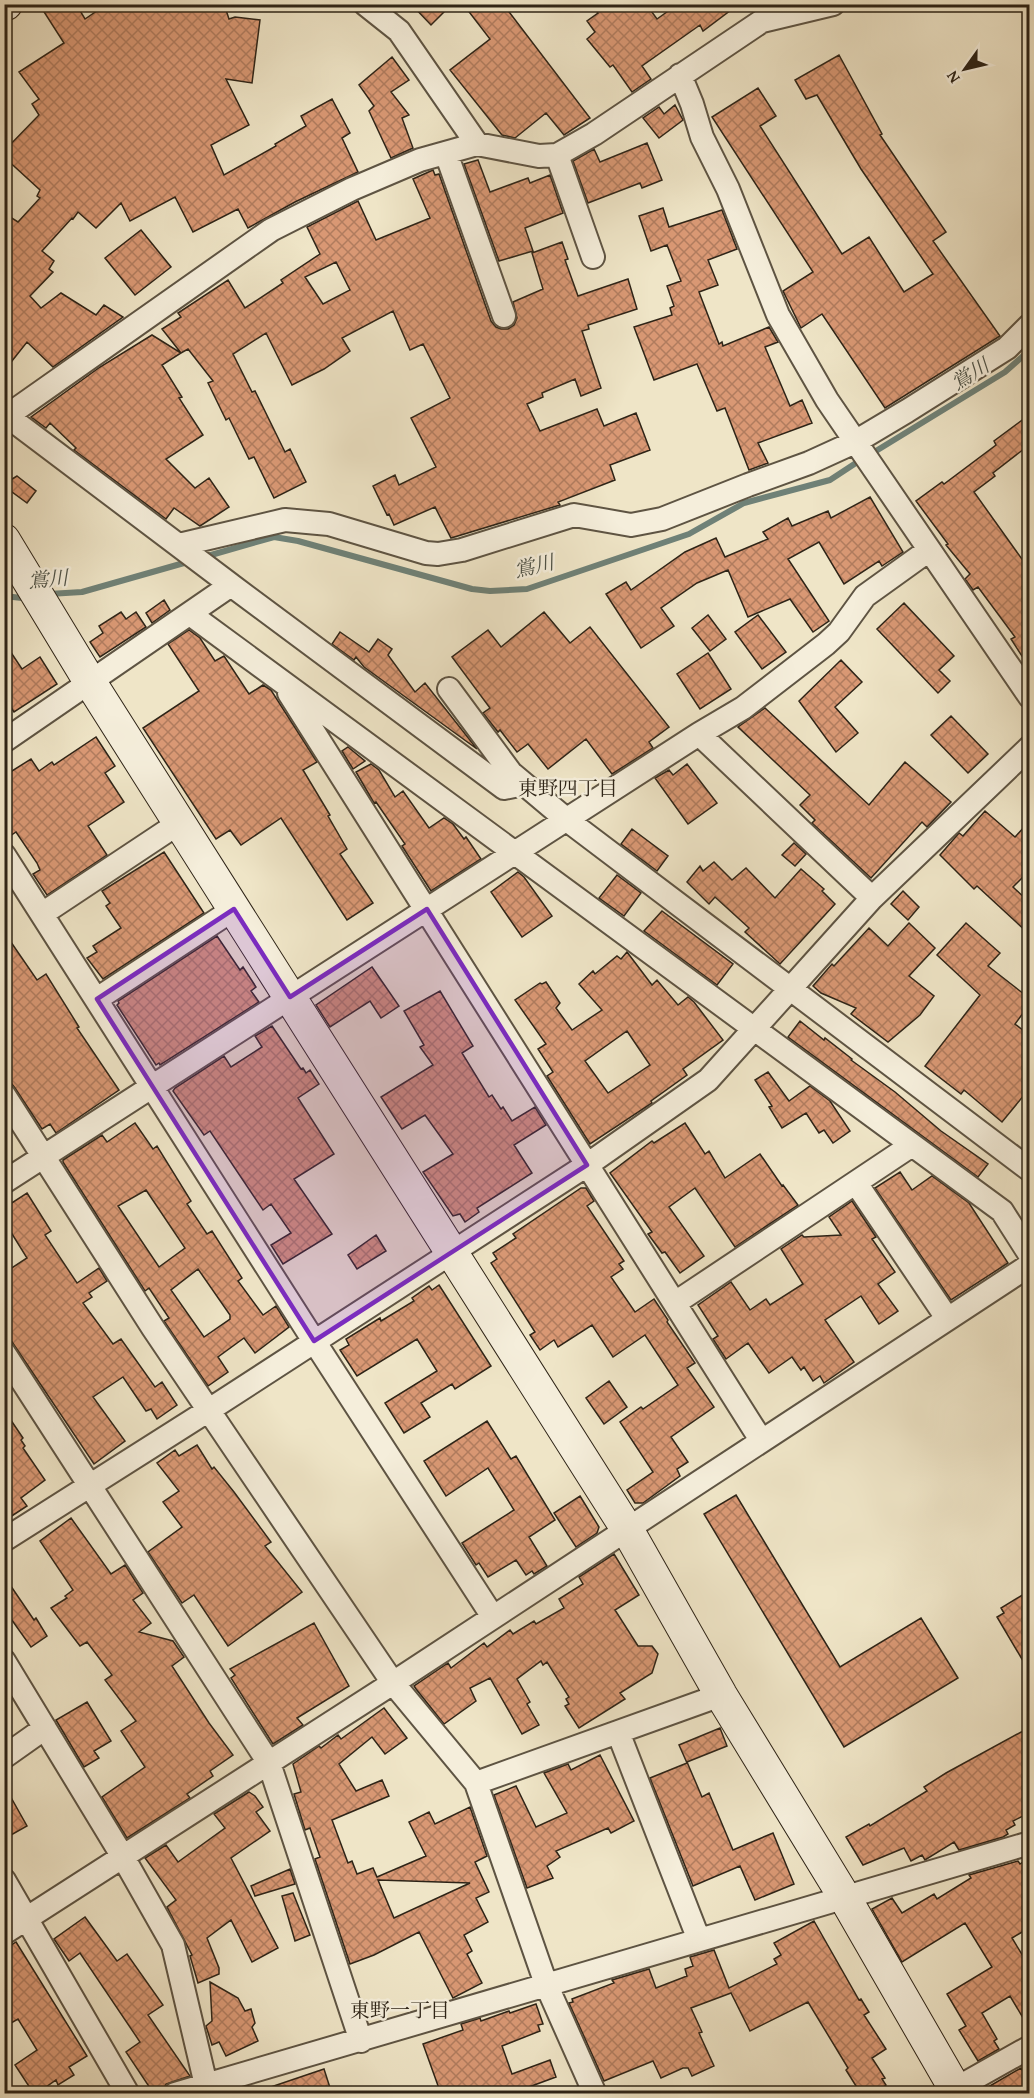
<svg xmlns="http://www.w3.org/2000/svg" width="1034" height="2098" viewBox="0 0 1034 2098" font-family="'Gentium Book Plus','Noto Serif JP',serif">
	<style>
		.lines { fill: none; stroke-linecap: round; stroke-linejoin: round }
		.stream { stroke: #6f8177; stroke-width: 6 }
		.building { fill: url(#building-cross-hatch); stroke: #2e2417; stroke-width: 1.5; fill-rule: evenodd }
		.street-casing { stroke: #5e5443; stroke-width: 26 }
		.secondary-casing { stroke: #2e2417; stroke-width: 34 }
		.street { stroke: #f5eedb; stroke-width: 22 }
		.secondary { stroke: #f5eedb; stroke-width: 32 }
		.marked { fill: #7b2cbf; fill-opacity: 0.2; stroke: #7b2cbf; stroke-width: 4.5; stroke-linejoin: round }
		.labels { text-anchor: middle; stroke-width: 5; stroke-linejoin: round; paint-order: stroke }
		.water-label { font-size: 20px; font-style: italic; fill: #4e5247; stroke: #f5eedb }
		.neighbourhood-label { font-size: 20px; fill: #2e2417; stroke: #f5eedb }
	</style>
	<defs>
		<pattern id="building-cross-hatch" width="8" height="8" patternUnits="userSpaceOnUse" patternTransform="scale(1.5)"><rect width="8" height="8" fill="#d99874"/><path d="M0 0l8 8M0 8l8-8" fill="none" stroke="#b07c5e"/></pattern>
	</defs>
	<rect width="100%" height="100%" fill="#efe5c7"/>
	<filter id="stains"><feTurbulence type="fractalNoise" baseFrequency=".00333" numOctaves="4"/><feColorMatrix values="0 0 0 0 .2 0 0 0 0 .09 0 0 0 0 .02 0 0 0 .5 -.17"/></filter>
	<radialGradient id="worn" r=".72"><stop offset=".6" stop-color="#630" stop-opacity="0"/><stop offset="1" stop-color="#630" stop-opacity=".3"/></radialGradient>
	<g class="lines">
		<!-- stream -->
		<path class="stream" d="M871,454L1005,372L1030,350
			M204,557L274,537L298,541L472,589L490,591L527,589L689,534L744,503L830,480L862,459
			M49,594L82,592L191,561
			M4,596L22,598L27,596"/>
	</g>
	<!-- building -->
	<path class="building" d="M39,4H76L85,19L107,4H224L229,19L235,17L260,20L252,83L226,79L249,125L211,145L224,175L276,146L275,144L306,126L301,116L332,99L350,133L342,138L358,172L295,202L248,228L238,209L193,232L175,197L130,221L121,203L96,228L78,212L73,219L72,218L42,251L54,261L49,269L53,272L30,296L41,308L61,293L96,315L104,305L123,317L53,367L27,342L4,371V213L18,222L40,198L37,196L40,190L4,157V151L39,115L32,104L39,99L19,72L64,43Z
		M411,4H452L431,25Z
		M463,4H503L590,118L564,135L546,113L515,138L502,135L450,70L490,39Z
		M592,4H646L657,19L678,4H739L703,31L700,25L642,66L651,79L632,92L613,65L610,67L587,39L595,32L587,21L598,13Z
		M839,55L882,134L880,135L946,232L933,241L1000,336L885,408L822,314L801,328L783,291L813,272L712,117L758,88L776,116L760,126L842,254L869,237L904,292L933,274L861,169L817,95L806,99L795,80Z
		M392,57L409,80L391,92L409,115L402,118L413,148L391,158L369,111L374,106L359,85Z
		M675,105L683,120L659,138L643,118L659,107L664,114Z
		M647,143L662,180L642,188L640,183L588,203L573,161L594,149L600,162Z
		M478,160L490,192L528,178L530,183L550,175L563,213L525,228L533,251L499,261L464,164Z
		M433,170L435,175L439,174L491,321L496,327L501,329H508L514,325L517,318L513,302L543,289L532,253L562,242L568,259L565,260L578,296L628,279L637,309L588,325L589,329L582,331L601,388L581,396L575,379L542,393L543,397L527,404L540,431L597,409L604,426L636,413L650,450L610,465L615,480L558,502L560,505L451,538L435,507L394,525L389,514L387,515L373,486L395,475L399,485L436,467L411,418L450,398L423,344L410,350L393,311L342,338L350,351L324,369L292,385L266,333L233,354L252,392L255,391L285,452L290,449L306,482L274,498L254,457L249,459L229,418L226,420L208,383L213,381L188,349L181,353L162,329L181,317L178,313L228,280L245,308L283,283L281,280L320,254L307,227L358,201L376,240L430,218L413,179ZM336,262L350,290L323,304L305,277Z
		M663,208L669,227L722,210L737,249L708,260L718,285L699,292L719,344L722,342L723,346L769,327L778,342L765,347L790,406L802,400L812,423L758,443L768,463L749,470L725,408L717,411L697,364L654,380L634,327L672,315L670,308L674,306L667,286L681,281L667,245L651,251L639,216Z
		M141,230L171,267L135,295L105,258Z
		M152,335L181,353L162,365L182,397L179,398L203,435L166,459L195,488L209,478L229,507L200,526L174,508L166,519L74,450L76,448L50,423L46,428L31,417L100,367Z
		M1029,415V445L993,473L995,476L974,492L1029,569V667L1011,639L1015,637L978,587L973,590L965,579L970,574L946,545L948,544L916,501L942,482L944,484L996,445L994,441Z
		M17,476L36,491L27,503L4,486V484Z
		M870,497L903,552L882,566L879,561L844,584L819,542L788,559L829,621L813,632L790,599L748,617L728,570L697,583L661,608L674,626L641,648L606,594L626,582L631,590L685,552L716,538L725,557L768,539L763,532L788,518L792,526L828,511L831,518Z
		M164,600L170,610L152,623L146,613Z
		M904,603L954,656L939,670L950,681L938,693L877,629Z
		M121,612L126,619L136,612L146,627L100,657L90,642L103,633L99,626Z
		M544,612L570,643L590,627L669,727L649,742L653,748L612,774L586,739L548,769L528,744L517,752L500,730L498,732L483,713L490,708L452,657L488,630L501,647Z
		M708,615L726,639L710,651L692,628Z
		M758,615L786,652L762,669L735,632Z
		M189,630L200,638L215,661L224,656L249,694L263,685L271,690L317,762L303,770L330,815L328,816L347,849L340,854L373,903L347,920L281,818L241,845L230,830L216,839L143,728L199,691L168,644Z
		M340,632L369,652L378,639L392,649L388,655L415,692L425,683L477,749L364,667L356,657L354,660L332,644Z
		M4,642L22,669L40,657L57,684L14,712L4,697Z
		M708,653L731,689L700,709L677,674Z
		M841,660L862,682L835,707L858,733L836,752L799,701Z
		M765,708L869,805L905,762L951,802L927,827L922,822L871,878L812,823L815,820L800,805L810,795L738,727Z
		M951,716L988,754L968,773L931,735Z
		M96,737L115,766L105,773L124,802L88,826L107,855L47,895L33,874L40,870L37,863L16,832L10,836L4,828V776L31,759L39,771L52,762L54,765Z
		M348,747L365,761L353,769L342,751Z
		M371,764L379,770L395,797L403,791L429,828L444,818L453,824L464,839L466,837L481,859L431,891L402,846L405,844L376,802L374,803L356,772Z
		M687,764L717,803L688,824L655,778L669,770L673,775Z
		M985,811L1015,837L1029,822V871L1013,887L1029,902V934L977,886L974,889L940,855L959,833L963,836Z
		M632,829L668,856L657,871L621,844Z
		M794,843L806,854L795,866L782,855Z
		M164,852L204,913L103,979L87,958L97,952L93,946L121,928L106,906L110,903L102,891Z
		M714,862L732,880L746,868L775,898L801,869L824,889L822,891L835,904L780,964L745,932L749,928L715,897L709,904L687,882L700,866L703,871Z
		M518,872L524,877L552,916L522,937L491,892Z
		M617,875L641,893L624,916L599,898Z
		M903,891L919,907L908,920L891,904Z
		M662,911L733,964L717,985L644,931Z
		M909,923L935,948L909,976L934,996L920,1015L888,1042L851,1014L856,1008L821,993L813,986L832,964L834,966L869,928L888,946Z
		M966,923L1000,953L988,966L1029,998V1005L1015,1024L1029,1035V1089L1002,1122L964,1090L961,1094L925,1066L980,995L937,955Z
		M4,932L37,980L46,974L79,1027L77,1028L119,1090L56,1133L50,1124L42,1129L15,1088L11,1083L4,1082Z
		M217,936L240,970L243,967L256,987L251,991L259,1002L160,1065L159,1063L156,1065L117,1005L119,1003L118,1001Z
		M627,952L652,985L657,980L678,1005L688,997L694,1002L723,1040L683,1069L687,1075L651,1101L652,1103L590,1144L547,1076L553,1072L538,1049L546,1044L515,1000L540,983L542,984L546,982L560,1003L556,1008L572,1030L602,1010L579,984L593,971L595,974L617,956L621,959ZM627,1031L650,1065L608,1093L585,1061Z
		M372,967L399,1006L381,1018L370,1001L330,1027L316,1005Z
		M440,991L473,1046L462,1053L489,1097L492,1095L501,1109L503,1107L512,1121L535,1107L546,1125L514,1145L532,1173L477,1208L479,1212L465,1222L460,1214L453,1216L423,1172L453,1154L425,1115L402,1129L381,1097L433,1065L420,1047L424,1045L404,1011Z
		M800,1021L824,1040L825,1038L852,1059L851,1060L895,1092L941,1131L988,1164L978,1177L788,1037Z
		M272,1026L301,1069L303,1068L306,1073L310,1070L319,1084L298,1098L334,1154L294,1179L332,1234L283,1264L271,1245L291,1233L271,1204L263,1210L210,1131L204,1135L173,1091L175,1088L224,1056L231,1067L262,1047L255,1036Z
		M768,1072L789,1101L810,1086L830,1101L850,1131L833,1143L824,1130L819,1133L806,1113L782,1128L769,1107L772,1106L755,1080Z
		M135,1123L153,1149L157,1146L191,1201L187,1204L207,1234L212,1231L242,1278L238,1281L263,1315L276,1306L289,1327L255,1353L244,1338L218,1357L228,1372L208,1386L164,1321L169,1318L149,1288L145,1291L63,1162V1160L102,1135L107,1142ZM146,1190L185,1248L159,1267L118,1206ZM198,1269L230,1315V1319L204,1337L171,1290Z
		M685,1123L705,1154L709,1151L725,1178L760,1154L782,1186L783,1185L798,1205L735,1247L695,1188L669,1207L704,1256L680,1273L665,1252L662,1253L648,1234L652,1232L610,1173L652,1141L654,1143Z
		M900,1172L912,1190L932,1176L969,1203L1008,1263L951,1300L875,1188Z
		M581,1188H586L594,1201L587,1206L624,1261L619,1264L623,1269L611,1277L635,1312L654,1299L668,1320L667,1322L695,1363L687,1368L714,1407L671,1437L688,1462L677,1469L680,1476L643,1503H635L627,1490L653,1472L620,1422L641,1407L643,1409L678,1385L645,1335L613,1357L592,1325L558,1347L554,1340L540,1350L530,1335L535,1332L491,1263L497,1259L493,1253L516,1238L513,1234Z
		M27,1193L51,1231L45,1235L77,1283L99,1268L107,1281L89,1293L92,1297L83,1303L113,1344L121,1339L155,1387L162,1382L177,1405L157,1419L151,1409L146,1411L123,1377L93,1397L125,1441L94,1464L4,1330V1273L27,1258L4,1221V1208Z
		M852,1201L876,1237L872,1239L895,1272L878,1284L898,1311L879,1324L861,1296L825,1320L854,1362L824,1383L820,1376L813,1381L804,1367L801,1370L792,1357L769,1373L748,1343L726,1359L713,1339L718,1336L698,1305L731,1282L750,1310L766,1299L770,1305L803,1284L781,1249L802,1235L804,1237L841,1235L829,1217Z
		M376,1235L386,1251L357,1269L348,1255Z
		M439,1285L491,1366L455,1389L452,1384L421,1403L430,1417L404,1433L385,1403L437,1371L417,1339L357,1376L340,1350L349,1345L346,1339L380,1318L381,1321L414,1301L412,1298L429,1286L432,1290Z
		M609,1381L627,1407L604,1424L586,1398Z
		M4,1410L23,1438L21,1440L25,1446L23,1448L45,1480L21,1498L27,1506L4,1521Z
		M487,1421L511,1459L516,1456L555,1520L529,1537L547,1566L534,1574L532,1571L526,1575L516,1560L488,1577L479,1563L476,1565L462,1543L514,1510L488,1468L446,1496L424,1461Z
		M197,1445L212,1469L214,1467L234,1492L271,1542L265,1546L302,1592L228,1646L194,1595L182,1603L148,1552L182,1527L163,1502L179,1491L157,1463L175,1450L179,1456Z
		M736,1495L840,1667L921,1618L958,1678L844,1747L704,1514Z
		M580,1496L599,1527L597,1533L576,1547L554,1513Z
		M71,1518L111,1574L125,1565L127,1568L143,1593L133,1600L151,1623L139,1632L173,1641L184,1657L172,1666L209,1723L233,1755L210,1771L213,1776L187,1794L190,1798L127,1838L102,1797L145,1767L121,1731L136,1721L105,1680L112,1675L87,1642L80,1646L51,1608L67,1598L65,1596L73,1590L40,1541Z
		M614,1554L639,1595L615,1610L638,1646H652L658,1654L652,1673L620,1693L625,1699L579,1728L565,1706L569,1704L566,1699L569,1697L547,1662L543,1665L541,1661L517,1679L530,1702L527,1704L539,1725L522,1734L490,1678L470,1688L476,1701L444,1724L416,1689L414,1686L448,1663L451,1668L484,1643L487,1647L510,1630L513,1634L534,1621L536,1624L564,1608L559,1599L583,1584L579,1577Z
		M4,1576L34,1620L36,1618L47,1636L31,1647L4,1609Z
		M1029,1591V1671L997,1617L1004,1613L1001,1608Z
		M314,1623L349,1686L297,1718L303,1725L273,1744L231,1678L235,1675L230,1669Z
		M87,1702L111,1741L94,1751L99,1758L84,1767L56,1720Z
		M384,1708L407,1738L385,1754L372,1737L339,1764L356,1791L382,1780L389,1796L332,1820L348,1863L352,1861L357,1874L373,1868L377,1877L426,1856L409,1822L429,1812L435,1824L470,1807L487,1856L475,1862L489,1892L476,1898L488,1922L464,1935L472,1951L467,1954L482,1983L453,1998L419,1932L374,1955L350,1964L315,1859L320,1857L310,1828L305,1830L294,1794L301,1792L293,1764L319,1746L321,1748L338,1735L341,1739ZM378,1880L470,1883L394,1918Z
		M720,1728L727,1746L687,1762L702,1797L709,1793L733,1850L773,1833L794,1884L755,1900L740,1866L693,1886L650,1778L687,1763L679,1745Z
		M1023,1731L1029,1740V1813L1013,1821L1015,1825L1006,1830L1008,1834L1003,1837L959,1850L954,1842L925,1860L922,1855L911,1861L904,1848L863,1865L846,1837L869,1824L870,1826L927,1791L924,1787L946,1773Z
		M600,1755L634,1821L611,1833L608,1828L556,1851L560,1857L547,1866L553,1878L527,1888L494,1795L516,1786L536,1827L567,1813L544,1773L568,1764L571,1770Z
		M4,1785L27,1826L4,1839Z
		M249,1792L255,1796L263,1807L256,1812L270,1831L231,1858L278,1948L252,1962L231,1920L207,1938L219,1968V1974L198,1983L190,1956L192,1955L167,1907L176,1900L145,1858L166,1845L178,1862L225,1828L214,1814Z
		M1029,1858V1928L1012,1938L1029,1966V2028L1010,1996L982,2013L997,2039L994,2041L999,2049L978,2061L959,2030L966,2026L947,1994L992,1967L965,1923L902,1962L872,1909L892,1898L902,1913L934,1894L937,1899L971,1878L969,1875L1018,1861L1020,1864Z
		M290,1869L295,1884L255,1896L251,1886Z
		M293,1893L310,1935L295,1941L282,1896Z
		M85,1917L117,1961L127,1954L163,2005L148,2015L190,2076L166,2084L162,2094H154L126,2052L140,2042L80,1953L69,1961L54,1939Z
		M814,1921L859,2000L861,1999L869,2012L864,2015L886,2049L872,2058L885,2078L882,2079L886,2085L873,2094H861L846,2070L848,2068L808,2002L750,2031L731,1993L691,2008L702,2032L699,2033L714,2066L692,2076L688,2068H683L661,2078L653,2061L604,2081L569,2003L573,2002L572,1999L614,1983L612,1980L649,1969L656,1988L687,1976L685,1969L693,1966L690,1957L714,1950L729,1988L777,1964L774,1959L781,1955L774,1943Z
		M16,1942L87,2056L69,2067L74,2075L58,2085L56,2080L36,2094H34L15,2065L37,2050L18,2019L4,2027V1950Z
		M210,1982L238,1998L245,2011L251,2009L255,2023L252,2027L258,2041L226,2056L219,2042L212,2045L206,2026L212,2021Z
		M536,2004L543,2024L538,2025L540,2031L502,2046L512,2074L550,2060L556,2077L518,2091L519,2094H441L423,2044L463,2030L461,2024L480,2018L481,2021L509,2011L510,2013Z
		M1021,2068L1029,2082V2094H976Z
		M324,2069L332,2094H260L259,2091Z"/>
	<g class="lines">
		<!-- street casing -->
		<g class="street-casing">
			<path id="street" d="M365,4L399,31L477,144
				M680,75L692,104L702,137L728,189L778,315L827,400L1030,697
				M446,153L504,316
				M557,155L593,257
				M7,416L231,585
				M4,418L271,230L352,189L420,160L477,144L539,156L557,155L594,134L762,21L833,4
				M179,545L285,520L329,524L426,553L438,554L462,550L574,515L631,525L662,519L748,485L809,463L855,442L907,411L1007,348L1030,325
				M190,614L1002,1211L1030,1255
				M449,689L511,773L567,820L1030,1170
				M289,693L761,1440
				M699,734L743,708L826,644L839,632L865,596L929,550
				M4,741L231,585L504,788L524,784
				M4,855L314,1341L493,1617
				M42,914L179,823
				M97,999L234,909
				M4,1095L153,1328L393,1683L476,1783L546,1984L595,2094
				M4,1182L699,734L872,898
				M856,1183L947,1318
				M675,1303L912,1145
				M4,1353L269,1763L361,2041
				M4,1540L209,1410L587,1165L708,1080L872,898L1030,747
				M4,1661L123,1857L173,1945L206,2085
				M618,1732L699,1940
				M4,1757L45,1728
				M476,1783L721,1695
				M4,1880L128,2094
				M4,1933L393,1683L1030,1265
				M955,2089L1030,2047
				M175,2094L1030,1843"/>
		</g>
		<!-- secondary casing -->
		<g class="secondary-casing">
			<path id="secondary" d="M4,5L6,4
				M4,540L90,682L627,1529L721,1695L845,1898L958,2094"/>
		</g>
		<!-- street -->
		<use href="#street" class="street"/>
		<!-- secondary -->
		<use href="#secondary" class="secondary"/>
	</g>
	<!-- marked area -->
	<path class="marked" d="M234,909L290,997L427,909L587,1165L314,1341L97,999Z"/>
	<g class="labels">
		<!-- water labels -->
		<g class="water-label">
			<text transform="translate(970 374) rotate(-32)" y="7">鴬川</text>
			<text transform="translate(534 566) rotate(-13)" y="7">鴬川</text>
			<text transform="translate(48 579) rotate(-5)" y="7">鴬川</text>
		</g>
		<!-- neighbourhood labels -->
		<g class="neighbourhood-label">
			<text x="568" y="795">東野四丁目</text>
			<text x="400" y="2017">東野一丁目</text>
		</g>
	</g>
	<!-- margin -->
	<rect width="1034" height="2098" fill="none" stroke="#efe5c7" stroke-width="24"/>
	<rect x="6" y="6" width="1022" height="2086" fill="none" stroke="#2e2417" stroke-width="3"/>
	<rect x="12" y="12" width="1010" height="2074" fill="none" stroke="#2e2417" stroke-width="1.5"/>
	<!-- north arrow -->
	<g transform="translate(965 69) rotate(236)" stroke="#f5eedb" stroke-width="4.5" paint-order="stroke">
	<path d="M0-4.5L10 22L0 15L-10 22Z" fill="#2e2417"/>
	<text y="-9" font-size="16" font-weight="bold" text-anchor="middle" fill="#2e2417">N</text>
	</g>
	<rect width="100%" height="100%" filter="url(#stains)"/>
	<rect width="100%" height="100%" fill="url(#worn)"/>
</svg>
